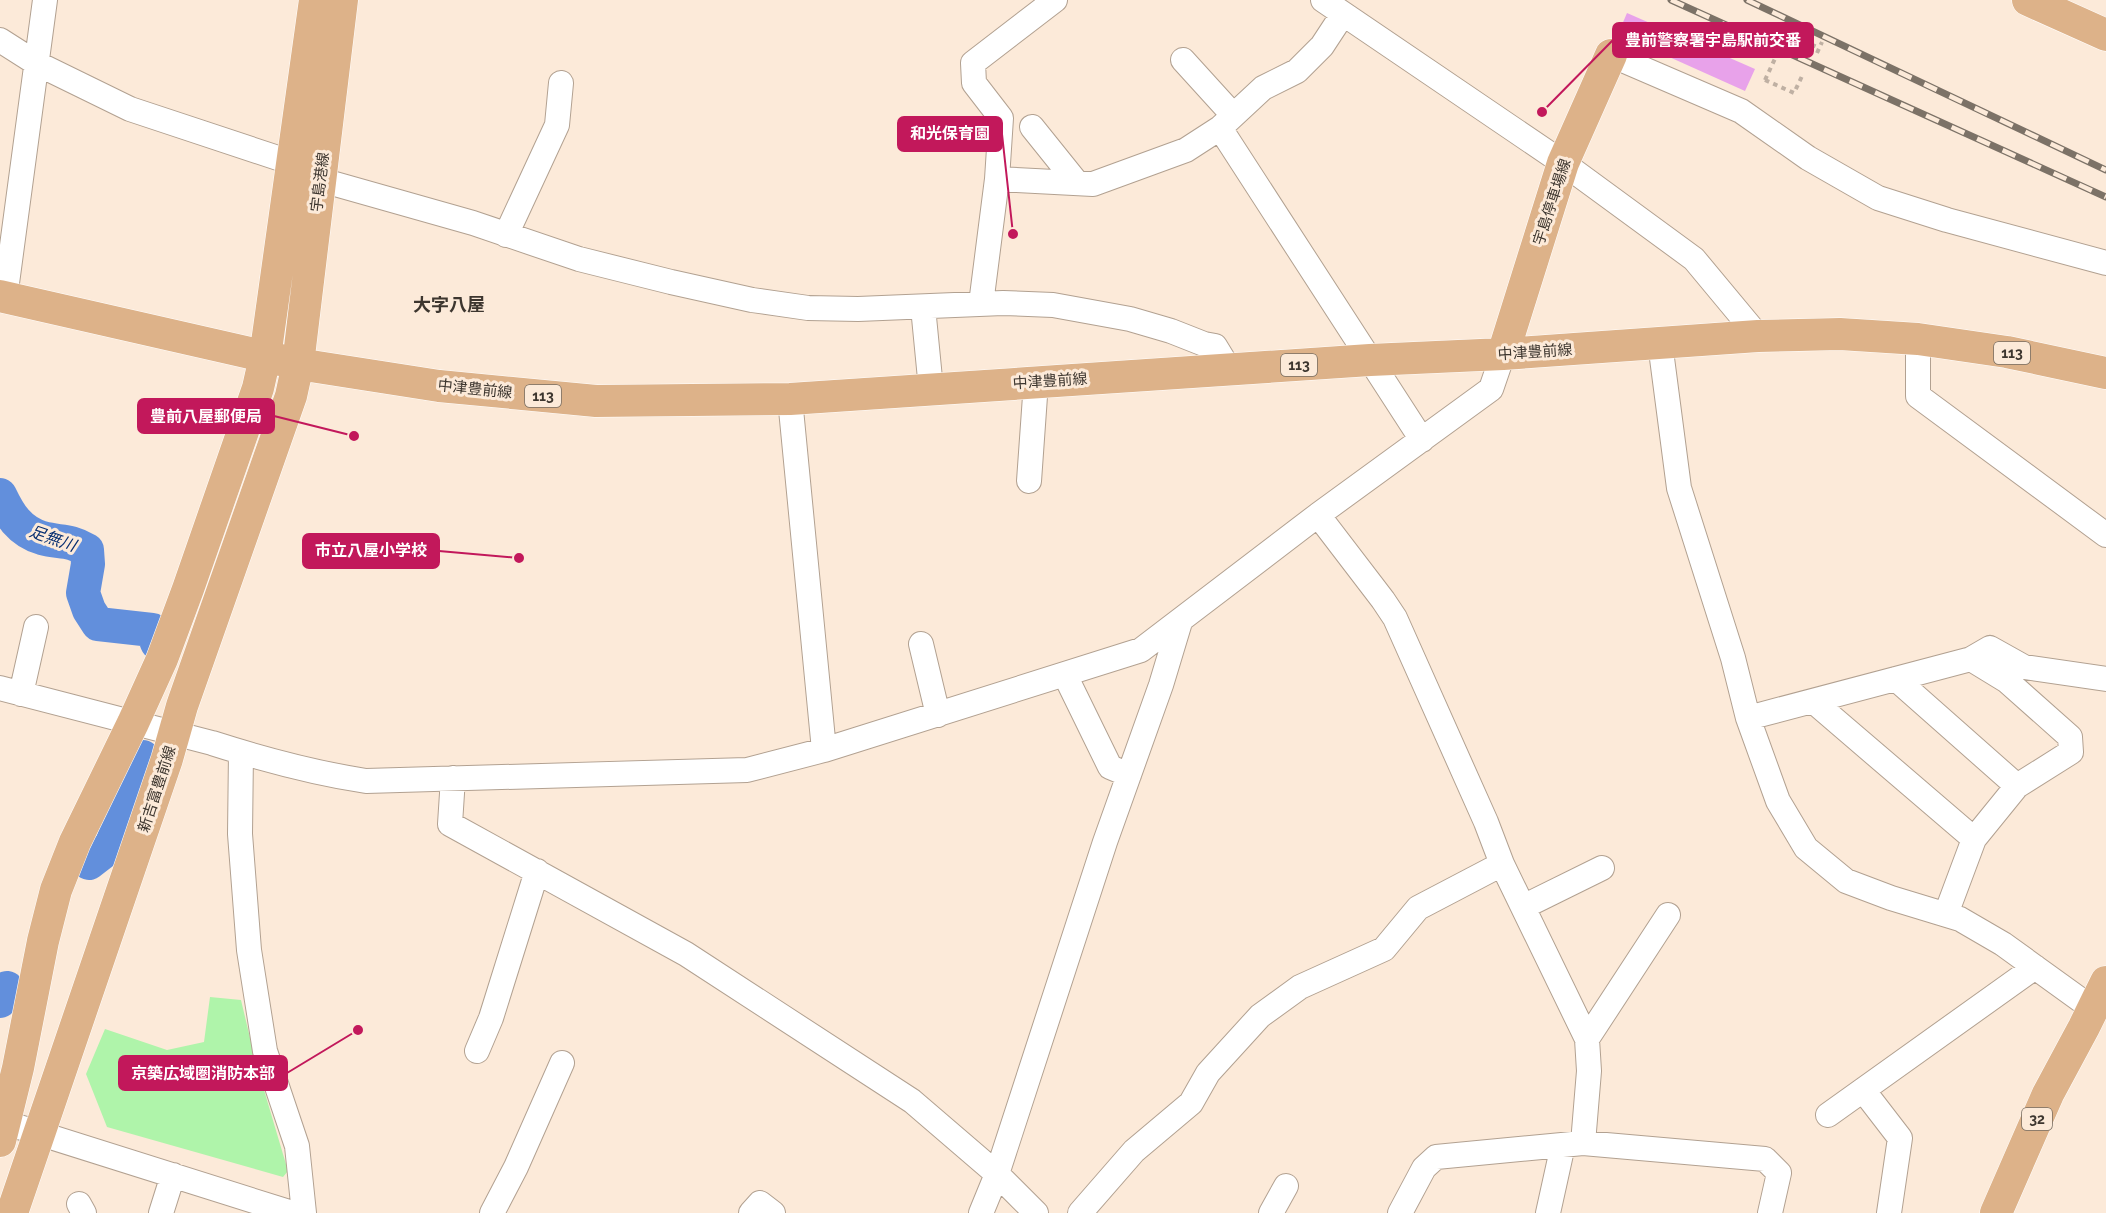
<svg xmlns="http://www.w3.org/2000/svg" width="2106" height="1213" viewBox="0 0 2106 1213" font-family="Raleway,'Noto Sans JP',sans-serif">
	<style>
		.green { fill: #aff4aa }
		.lines { fill: none; stroke-linecap: round; stroke-linejoin: round }
		.river { stroke: #628fdc; stroke-width: 34 }
		.building { fill: #e8a2ea }
		.minor-casing { stroke: #b2a191; stroke-width: 26 }
		.major-casing { stroke: #fff; stroke-width: 33 }
		.path { stroke: #bfb0a3; stroke-width: 4; stroke-dasharray: 4.5 4.5; stroke-linecap: butt }
		.minor { stroke: #fff; stroke-width: 24 }
		.major { stroke: #ddb289; stroke-width: 32 }
		.rail-casing { stroke: #7c7267; stroke-width: 7 }
		.rail { stroke: #fcead9; stroke-width: 4.5; stroke-dasharray: 14; stroke-linecap: butt }
		.path-bridge { stroke: #bfb0a3; stroke-width: 4; stroke-dasharray: 4.5 4.5; stroke-linecap: butt }
		.labels { text-anchor: middle; stroke-width: 6; stroke-linejoin: round; paint-order: stroke }
		.shield { fill: #fcead9; stroke: #766c62; stroke-width: 1.5 }
		.shield-label { font-size: 14px; font-weight: bold; fill: #3d362f }
		.street-label { font-size: 15px; fill: #3d362f; stroke: #fcead9 }
		.water-label { font-size: 16px; font-style: italic; fill: #062e71; stroke: #fcead9 }
		.quarter-label { font-size: 18px; font-weight: bold; fill: #3d362f; stroke: #fcead9 }
		.leader { fill: none; stroke: #c2185b; stroke-width: 2 }
		.callout-dot { fill: #c2185b; stroke: #fcead9; stroke-width: 2 }
		.callout { fill: #c2185b; stroke: #c2185b; stroke-width: 2 }
		.callout-label { font-size: 16px; text-anchor: middle; font-weight: bold; fill: #fff }
	</style>
	<rect width="100%" height="100%" fill="#fcead9"/>
	<!-- green -->
	<path class="green" d="M210,997L241,1000L256,1063L288,1171L283,1177L107,1127L86,1074L105,1029L167,1050L204,1042Z"/>
	<g class="lines">
		<!-- river -->
		<path class="river" d="M0,495C9,514 19,531 42,538C60,543 69,539 87,550L88,564L83,593L89,610L98,624L152,630L157,643
			M89,863L111,846L143,757
			M0,1001L7,988"/>
	</g>
	<!-- building -->
	<path class="building" d="M1627,13L1755,69L1745,91L1618,34Z"/>
	<g class="lines">
		<!-- minor casing -->
		<g class="minor-casing">
			<path id="minor" d="M1323,0L1563,163L1694,259L1758,336
				M0,40L36,63L130,109L293,163L321,180L473,223L579,259L671,282L752,300L808,308L858,309L1003,303L1053,305L1130,319L1171,331L1204,344L1215,346L1229,369
				M1611,55L1741,111L1808,158L1878,198L1947,220L2106,263
				M1183,60L1233,115
				M1032,127L1077,183
				M1220,128L1422,440
				M997,179L1093,184L1186,150L1220,128L1263,88L1297,71L1322,46L1343,14
				M506,235L557,125L561,83
				M5,298L45,0
				M981,304L997,179L1001,118L974,83L973,63L1055,0
				M923,307L931,389
				M1918,339V396L2106,535
				M1660,343L1679,488L1733,658L1748,718L1778,801L1806,848L1846,881L1891,898L1960,919L2003,944L2093,1009
				M790,399L824,750
				M1029,481L1036,382
				M1318,515L1383,600L1395,618L1486,822L1502,864L1587,1039L1589,1071L1583,1143
				M921,644L938,715
				M1971,659L2007,681L2070,737L2071,752L2017,786
				M1065,675L1110,767L1129,775
				M1896,679L2017,786L1974,839
				M0,688L212,743C262,759 314,773 366,781L747,770L824,750L1141,650L1318,515L1491,389L1503,354
				M21,694L36,627
				M1813,701L1974,839L1946,914
				M1748,718L1971,659L1990,648L2024,667L2106,679
				M241,752L240,834L249,950L265,1051L297,1146L304,1213
				M453,778L450,824L686,954L912,1101L997,1174L1036,1213
				M1523,907L1602,868
				M1587,1039L1668,915
				M477,1051L491,1018L537,871
				M1863,1090L1900,1138L1889,1213
				M1828,1115L2035,967
				M0,1121L292,1213
				M79,1204L84,1213
				M161,1213L173,1175
				M492,1213L516,1167L562,1063
				M751,1213L760,1203L773,1213
				M981,1213L997,1174L1105,842L1161,685L1180,622
				M1080,1213L1134,1151L1191,1103L1208,1073L1260,1016L1300,987L1384,949L1418,908L1502,864
				M1271,1213L1286,1186
				M1400,1213L1424,1168L1436,1157L1583,1143L1765,1159L1779,1173L1770,1213
				M1548,1213L1563,1145"/>
		</g>
		<!-- major casing -->
		<g class="major-casing">
			<path id="major" d="M2028,0L2106,35
				M0,296L298,364L439,386L596,401L790,399L1370,360L1503,354L1758,336L1840,334L1918,339L2007,352L2106,373
				M1503,354L1563,163L1611,55
				M0,1141L18,1068L43,941L56,890L75,842L133,723L162,659L188,589L258,388L265,357L315,0
				M12,1213L167,759L182,706L291,396L298,364L342,0
				M1996,1213L2048,1094L2084,1027L2106,982"/>
		</g>
		<!-- path -->
		<path class="path" d="M1787,33L1819,48
			M1817,53L1822,42
			M1765,80L1794,93L1803,74"/>
		<!-- minor -->
		<use href="#minor" class="minor"/>
		<!-- major -->
		<use href="#major" class="major"/>
		<!-- rail casing -->
		<g class="rail-casing">
			<path id="rail" d="M1671,0L2106,197
				M1747,0L2106,170"/>
		</g>
		<!-- rail -->
		<use href="#rail" class="rail"/>
		<!-- path-bridge -->
		<path class="path-bridge" d="M1765,80L1787,33"/>
	</g>
	<g class="labels">
		<!-- shield labels -->
		<g class="shield">
			<rect x="1994" y="342" width="36" height="22" rx="4.5"/>
			<rect x="1281" y="354" width="36" height="22" rx="4.5"/>
			<rect x="525" y="385" width="36" height="22" rx="4.5"/>
			<rect x="2022" y="1108" width="30" height="22" rx="4.5"/>
		</g>
		<g class="shield-label">
			<text x="2012" y="358">113</text>
			<text x="1299" y="370">113</text>
			<text x="543" y="401">113</text>
			<text x="2037" y="1124">32</text>
		</g>
		<!-- street labels -->
		<g class="street-label">
			<text transform="translate(320 182) rotate(-83)" y="5">宇島港線</text>
			<text transform="translate(1552 202) rotate(-72)" y="5">宇島停車場線</text>
			<text transform="translate(1535 352) rotate(-4)" y="5">中津豊前線</text>
			<text transform="translate(1050 381) rotate(-4)" y="5">中津豊前線</text>
			<text transform="translate(475 389) rotate(6)" y="5">中津豊前線</text>
			<text transform="translate(157 789) rotate(-72)" y="5">新吉富豊前線</text>
		</g>
		<!-- water labels -->
		<g class="water-label">
			<text transform="translate(53 538) rotate(19)" y="6">足無川</text>
		</g>
		<!-- quarter labels -->
		<g class="quarter-label">
			<text x="449" y="311">大字八屋</text>
		</g>
	</g>
	<!-- callouts -->
	<path class="leader" d="M1542 112L1613 40M1013 234L1002 134M354 436L274 416M519 558L439 551M358 1030L287 1073"/>
	<g class="callout-dot">
		<circle cx="1542" cy="112" r="6"/>
		<circle cx="1013" cy="234" r="6"/>
		<circle cx="354" cy="436" r="6"/>
		<circle cx="519" cy="558" r="6"/>
		<circle cx="358" cy="1030" r="6"/>
	</g>
	<g class="callout">
		<rect x="1613" y="23" width="200" height="34" rx="6"/>
		<rect x="898" y="117" width="104" height="34" rx="6"/>
		<rect x="138" y="399" width="136" height="34" rx="6"/>
		<rect x="303" y="534" width="136" height="34" rx="6"/>
		<rect x="119" y="1056" width="168" height="34" rx="6"/>
	</g>
	<g class="callout-label">
		<text x="1713" y="46">豊前警察署宇島駅前交番</text>
		<text x="950" y="139">和光保育園</text>
		<text x="206" y="422">豊前八屋郵便局</text>
		<text x="371" y="556">市立八屋小学校</text>
		<text x="203" y="1079">京築広域圏消防本部</text>
	</g>
</svg>
